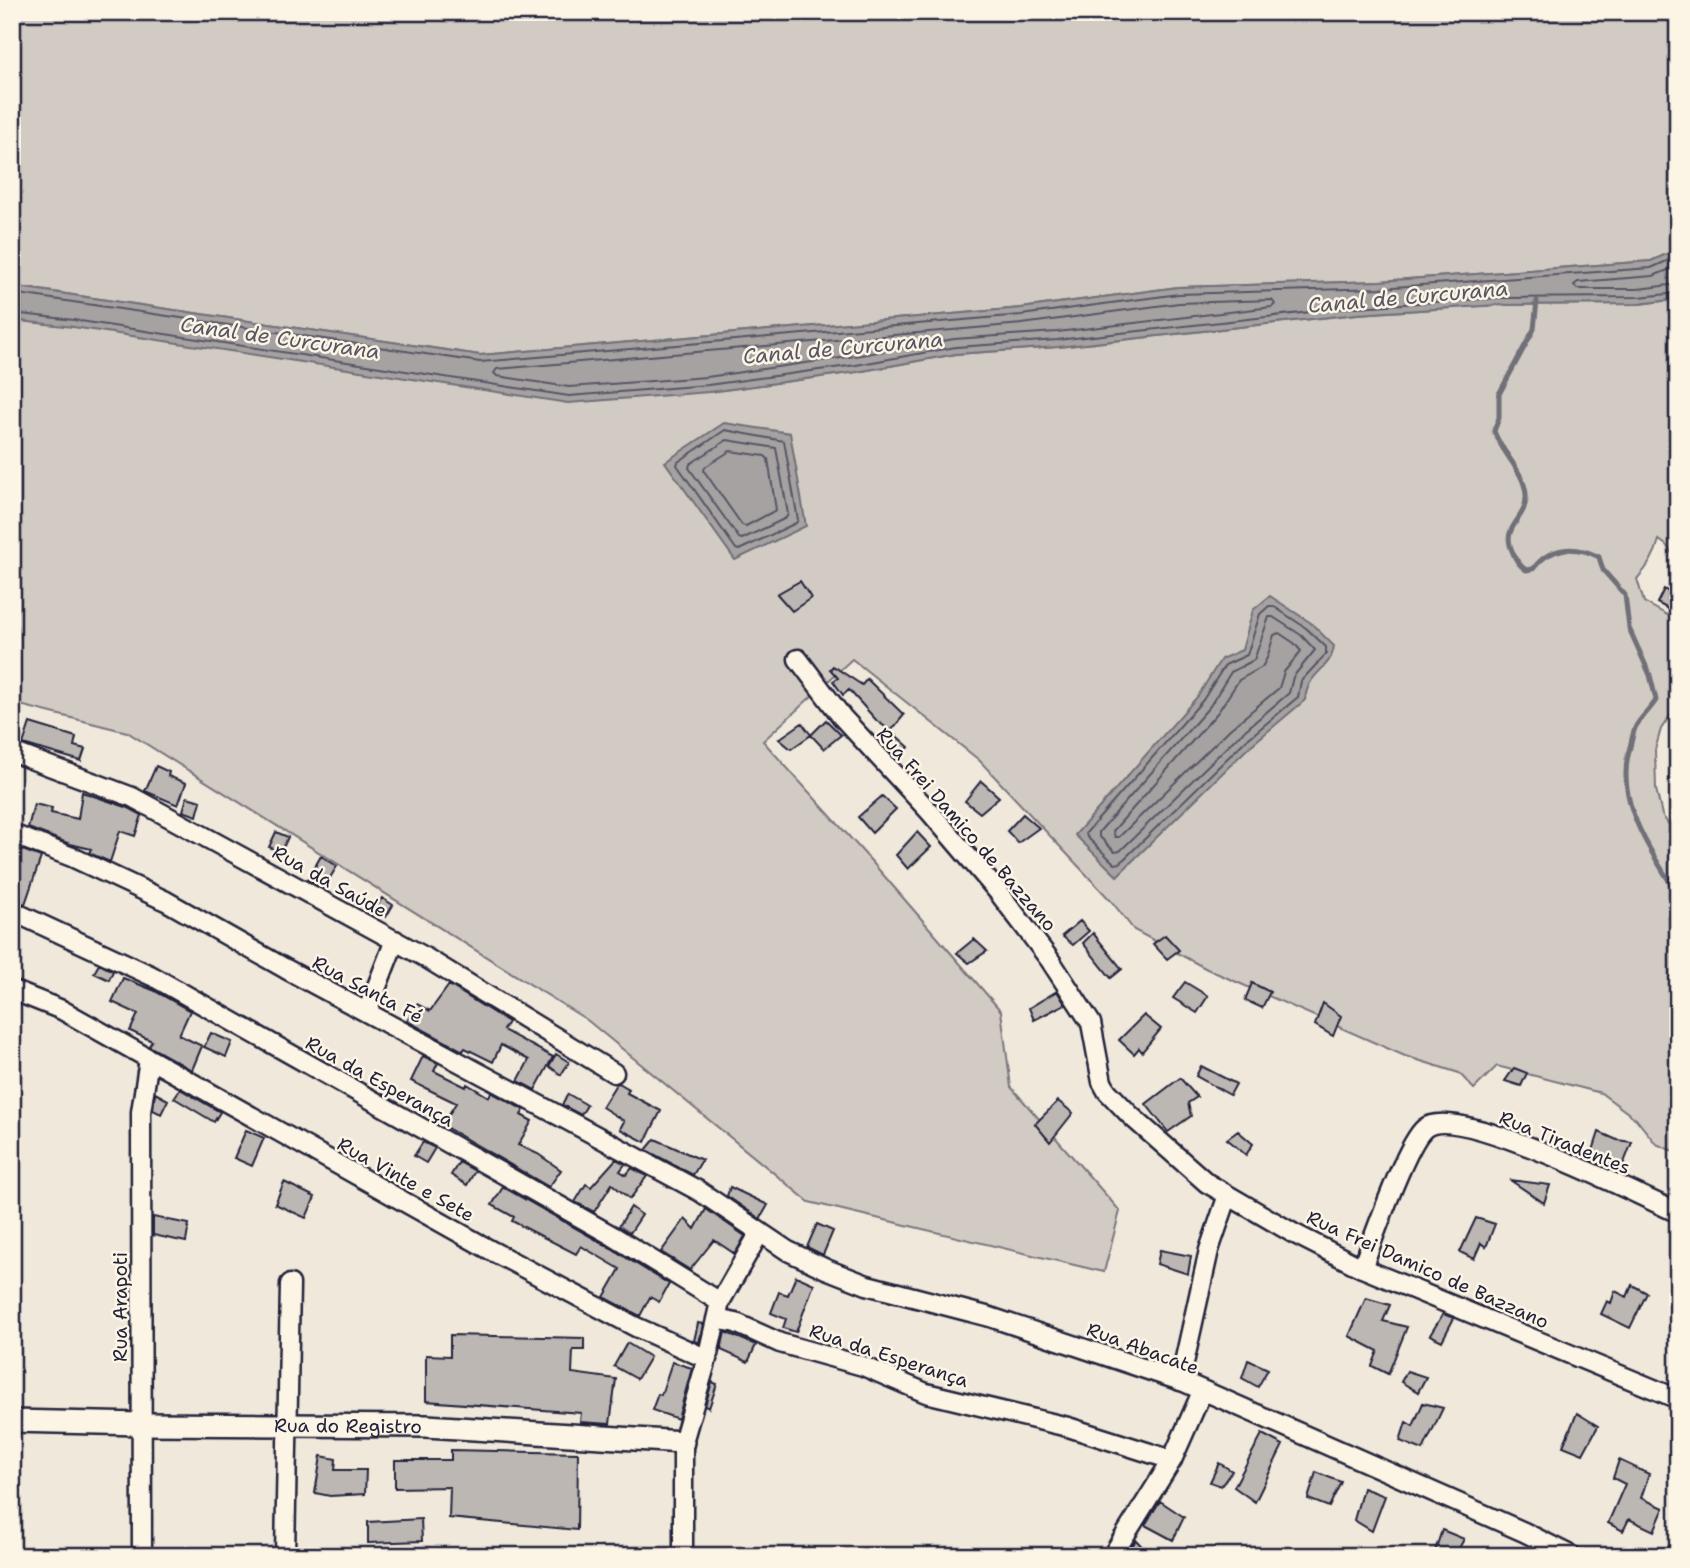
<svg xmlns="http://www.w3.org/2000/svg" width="1690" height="1568" viewBox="0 0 1690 1568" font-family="'Shantell Sans',sans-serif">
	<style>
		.green { fill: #d1cbc3; stroke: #7a767f; stroke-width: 2 }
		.water { fill: #a6a2a2; stroke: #716f79; stroke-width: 2 }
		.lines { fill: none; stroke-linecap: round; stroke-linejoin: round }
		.shore { stroke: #575564; stroke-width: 2 }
		.stream { stroke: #716f79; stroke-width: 5 }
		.building { fill: #bcb7b3; stroke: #22223b; stroke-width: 2 }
		.minor-casing { stroke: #22223b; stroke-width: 23 }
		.tertiary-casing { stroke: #22223b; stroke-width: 26 }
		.minor { stroke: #fcf5e5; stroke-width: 18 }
		.tertiary { stroke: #fcf5e5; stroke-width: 21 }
		.labels { text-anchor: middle; stroke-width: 5; stroke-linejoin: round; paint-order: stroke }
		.street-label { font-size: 19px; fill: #22223b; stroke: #fcf5e5 }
		.water-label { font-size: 21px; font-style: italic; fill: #575564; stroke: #fcf5e5 }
	</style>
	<rect width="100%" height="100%" fill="#efe8db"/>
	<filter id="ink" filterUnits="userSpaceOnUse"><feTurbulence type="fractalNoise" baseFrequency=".0143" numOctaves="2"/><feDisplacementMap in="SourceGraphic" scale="14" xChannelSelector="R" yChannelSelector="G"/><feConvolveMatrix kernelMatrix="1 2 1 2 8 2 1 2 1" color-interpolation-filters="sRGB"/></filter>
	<g filter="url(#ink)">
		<!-- green -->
		<path class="green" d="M12,12H1678V249L1651,261L1380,281L1178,287L1021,308L480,355L12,286Z
			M1678,299V554L1673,555L1666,545L1659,540C1655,556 1648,567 1637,579L1644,602L1678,621V687L1674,710L1661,729L1655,750L1656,789L1662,815L1678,837V1153L1656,1144L1636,1119L1601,1093L1497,1066L1474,1089L1459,1073L1405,1056L1207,969L1134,930L1112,902L979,760L852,659L763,741L873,863L1001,1011L1011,1087L1120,1211L1104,1272L809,1202L587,1020L127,732L12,703V320L709,392L857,372L956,354L1058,347L1357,314L1498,305L1639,304Z"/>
		<!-- water -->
		<path class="water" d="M1678,249V299L1639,304L1498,305L1357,314L1058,347L956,354L857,372L709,392L568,403L73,327L12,320V286L480,355L1021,308L1178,287L1380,281L1651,261Z
			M724,423L790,433L806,526L735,560L665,462Z
			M1270,596L1311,623L1334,646C1331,671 1308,670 1305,700L1248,748L1117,876L1075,835L1198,696L1221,659L1242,650L1253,610Z"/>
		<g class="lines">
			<!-- shore -->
			<path class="shore" d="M1678,266L1653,276L1578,282L1574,285L1577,289H1638L1678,284
				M12,293L480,362L1021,315L1179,294L1380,288L1651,268L1678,256
				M1272,300L1275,304L1272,307L1057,332L954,339L855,356L707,377L569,387L497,376L494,373L497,369L1022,324L1179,303Z
				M12,313L74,320L569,396L708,385L856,365L956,347L1057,340L1356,307L1497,298L1639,297L1678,293
				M725,430L784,441L798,520L796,523L739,550L736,549L677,465L678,462Z
				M727,440L776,448L788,514L786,518L742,539L739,538L689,468L690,464Z
				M730,451L765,456L768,459L776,510L746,526L742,525L704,471L705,467Z
				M1269,606H1273L1306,628L1326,647V654L1301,681L1298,697L1243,743L1120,863L1115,864L1087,837L1086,833L1203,700L1225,665L1247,655L1260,614Z
				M1269,617H1273L1301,635L1315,650L1293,677L1289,693L1237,737L1120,851L1115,852L1099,836V832L1210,706L1231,672L1254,660Z
				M1279,633L1294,643L1301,651L1284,672L1279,688L1230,729L1119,837H1115L1113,831L1218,712L1239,680L1262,667L1267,658L1274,635Z"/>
			<!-- stream -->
			<path class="stream" d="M1537,301L1534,329L1499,394V418L1494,431C1501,452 1524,471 1526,494C1528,521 1499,525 1513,553C1516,561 1519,565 1526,570L1533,569C1549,547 1574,544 1599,557L1603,570L1625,595L1629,628L1650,675L1656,700C1651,709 1642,716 1636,726C1633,731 1632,740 1630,747C1614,799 1648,846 1674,889L1678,891"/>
		</g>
		<!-- building -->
		<path class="building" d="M800,581L811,598L792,611L777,594Z
			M1664,589L1678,598V614L1657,603Z
			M833,666L862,685L867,679L904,715L891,731L877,721L849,690L843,695L833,681L838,678L830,669Z
			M826,720L841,735L824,749L811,735Z
			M30,723L76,737L74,746L85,749L81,761L23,744Z
			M802,723L811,735L791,749L779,739Z
			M891,731L909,747L898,760L881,742Z
			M156,766L169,772L168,776L186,783L178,805L145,791Z
			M981,781L999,797L980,813L965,801Z
			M82,792L129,808L142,815L135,836L120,831L110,862L89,853L91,849L70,844L28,828L34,804L52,808L51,813L78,819Z
			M882,796L896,809L872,833L858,817Z
			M187,797L201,801L197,816L183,811Z
			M1023,814L1039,828L1018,843L1007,831Z
			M276,832L288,837L281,852L269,847Z
			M917,832L931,847L908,869L896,855Z
			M12,846L41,857L25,904L12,900Z
			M321,856L337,866L324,888L308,879Z
			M382,898L393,905L386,917L375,909Z
			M1080,921L1089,931L1073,945L1062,936Z
			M1093,933L1122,969L1111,978L1083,943Z
			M1165,935L1179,950L1167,959L1153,944Z
			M974,939L987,951L969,963L957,953Z
			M99,964L113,971L109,980L94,973Z
			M123,978L153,990L190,1011L179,1035L202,1046L192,1070L149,1046L152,1041L130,1031L138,1014L112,1002Z
			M1185,982L1208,996L1197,1013L1173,998Z
			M1252,983L1270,992L1262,1008L1245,1000Z
			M449,985L508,1022L503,1030L553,1057L535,1090L518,1081L529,1060L501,1045L493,1062L465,1048L463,1051L407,1021L417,1004L430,1011Z
			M1057,991L1065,1004L1034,1020L1029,1008Z
			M1323,1003L1341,1016L1333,1036L1315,1025Z
			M1144,1015L1161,1029L1142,1052L1139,1048L1134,1054L1119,1040Z
			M211,1033L232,1042L226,1057L204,1047Z
			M556,1054L569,1062L561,1075L549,1066Z
			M423,1056L438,1063L434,1071L466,1087L467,1084L489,1097L491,1092L524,1110L521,1115L532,1121L518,1145L538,1154L561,1170L549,1187L442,1125L456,1103L411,1081Z
			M1201,1066L1236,1084L1230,1095L1196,1076Z
			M1514,1068L1527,1073L1521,1086L1505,1081Z
			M1180,1078L1197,1097L1188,1103L1191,1116L1168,1132L1146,1104Z
			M619,1083L629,1089L627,1093L661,1111L645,1142L620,1129L624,1121L602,1107L616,1084Z
			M180,1089L220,1112L214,1122L174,1098Z
			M155,1093L168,1100L161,1114L153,1110Z
			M568,1094L587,1105L581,1115L562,1105Z
			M1058,1101L1073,1113L1050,1142L1035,1124Z
			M246,1130L264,1138L252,1166L234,1158Z
			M1238,1131L1253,1144L1246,1155L1227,1139Z
			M1599,1132L1617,1140L1632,1142L1620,1173L1590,1160Z
			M655,1139L702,1160L693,1175L646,1150Z
			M423,1142L435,1148L426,1163L414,1156Z
			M616,1159L625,1164L620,1171L626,1175L632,1168L647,1176L630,1199L612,1184L594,1212L575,1202L586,1184L591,1187Z
			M459,1162L475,1171L467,1185L451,1175Z
			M1510,1180L1550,1185L1544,1203Z
			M284,1182L315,1197L306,1218L275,1204Z
			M503,1187L607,1246L669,1284L659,1302L650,1297L640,1316L604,1297L620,1269L581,1246L576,1254L512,1221L514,1217L492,1205Z
			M730,1187L768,1205L760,1219L727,1196Z
			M631,1207L642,1215L630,1233L619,1226Z
			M706,1209L745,1236L735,1254L714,1240L690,1270L661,1252L685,1219L695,1229Z
			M153,1217L189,1224L186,1242L153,1235Z
			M1476,1218L1495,1224L1486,1247L1481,1243L1474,1259L1460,1252Z
			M817,1224L833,1231L823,1255L807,1247Z
			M1160,1250L1191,1256L1188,1274L1157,1264Z
			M796,1276L814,1284L796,1332L783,1328L786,1319L771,1313L779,1292L788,1295Z
			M1632,1285L1647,1293L1630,1328L1601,1314L1607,1301L1611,1303L1615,1291L1627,1297Z
			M1366,1298L1390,1305L1383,1321L1407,1327L1388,1374L1372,1366L1378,1351L1349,1336Z
			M1443,1314L1454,1318L1442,1341L1430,1335Z
			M698,1323L703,1324L699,1343L694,1341Z
			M725,1332L756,1345L748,1362L721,1350Z
			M450,1335L584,1338V1350H573L572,1373L616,1379L610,1424L580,1422L581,1413L426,1401V1355L450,1356Z
			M627,1343L650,1357L637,1379L614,1366Z
			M1248,1360L1268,1369L1258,1387L1242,1378Z
			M672,1362L692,1368L678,1419L652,1410L658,1394L661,1395Z
			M1407,1371L1426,1377L1418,1392L1401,1382Z
			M712,1382L717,1384L709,1408L705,1406Z
			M1423,1403L1443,1408L1423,1450L1400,1441L1406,1422L1413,1426Z
			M1577,1413L1598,1426L1583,1454L1563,1446Z
			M1262,1434L1283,1445L1255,1502L1234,1487Z
			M451,1450L578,1453L577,1530L449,1518L450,1487L395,1488V1460H451Z
			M321,1456L336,1459L335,1470H366L365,1494L330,1496L315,1493Z
			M1619,1460L1649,1474L1641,1498L1664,1508L1654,1531L1629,1519L1623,1531L1608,1523L1625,1484L1613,1478Z
			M1219,1463L1232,1471L1221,1486L1210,1482Z
			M1316,1472L1341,1482L1329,1507L1308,1499Z
			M1363,1488L1385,1496L1372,1531L1354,1520Z
			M1160,1501L1184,1517L1173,1540L1145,1525Z
			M421,1519L422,1541L368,1543V1522Z
			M1442,1530L1464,1539L1455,1556H1447L1435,1551Z
			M1136,1540L1151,1556H1126Z"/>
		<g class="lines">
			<!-- minor casing -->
			<g class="minor-casing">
				<path id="minor" d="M798,659L842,717L930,812L999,893L1050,960L1091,1023L1102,1082L1107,1091L1131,1116L1207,1183L1293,1233L1362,1268L1678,1399
					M12,752L132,797L423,956L614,1073
					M12,834L72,857L166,901L286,969L699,1191L788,1251L826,1269L867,1285L990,1317L1184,1382L1524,1532L1572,1556
					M12,911L152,976L613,1236L720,1302
					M12,990L62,1010L492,1251L636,1327L707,1359
					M367,1012L395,940
					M1362,1268C1373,1240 1406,1143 1425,1128C1458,1103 1638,1195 1678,1213
					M716,1319L736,1323L780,1343L863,1366L926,1393L1068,1427L1172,1460
					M1180,1381L1209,1250L1228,1195
					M142,1556L141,1112L149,1059
					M285,1556L290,1284
					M683,1556V1442L707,1359L720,1302L760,1232
					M1112,1556L1172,1460L1202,1392"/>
			</g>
			<!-- tertiary casing -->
			<g class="tertiary-casing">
				<g id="tertiary">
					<path id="s1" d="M12,1421L142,1424L426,1426L683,1442"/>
				</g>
			</g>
			<!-- minor -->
			<use href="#minor" class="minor"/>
			<!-- tertiary -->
			<use href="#tertiary" class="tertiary"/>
		</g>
	</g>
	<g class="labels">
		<!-- street labels -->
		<g class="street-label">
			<text transform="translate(967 829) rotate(49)" y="7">Rua Frei Damico de Bazzano</text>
			<text transform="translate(330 881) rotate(29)" y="7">Rua da Saúde</text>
			<text transform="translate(368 989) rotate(28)" y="7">Rua Santa Fé</text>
			<text transform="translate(380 1081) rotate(29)" y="7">Rua da Esperança</text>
			<text transform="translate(1565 1142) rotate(22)" y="7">Rua Tiradentes</text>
			<text transform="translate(406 1179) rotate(29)" y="7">Rua Vinte e Sete</text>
			<text transform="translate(1428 1269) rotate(24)" y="7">Rua Frei Damico de Bazzano</text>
			<text transform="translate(120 1307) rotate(-90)" y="7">Rua Arapoti</text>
			<text transform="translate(1143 1348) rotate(20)" y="7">Rua Abacate</text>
			<text transform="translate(889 1355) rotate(18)" y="7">Rua da Esperança</text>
			<text dy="7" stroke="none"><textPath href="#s1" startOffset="336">Rua do Registro</textPath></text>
		</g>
		<!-- water labels -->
		<g class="water-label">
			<text transform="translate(1408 297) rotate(-5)" y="7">Canal de Curcurana</text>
			<text transform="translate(280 338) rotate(8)" y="7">Canal de Curcurana</text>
			<text transform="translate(843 348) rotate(-5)" y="7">Canal de Curcurana</text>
		</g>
	</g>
	<!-- margin -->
	<rect width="1690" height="1568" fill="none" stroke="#fcf5e5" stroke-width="42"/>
	<rect x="21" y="21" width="1648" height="1526" fill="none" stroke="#22223b" stroke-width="2.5" filter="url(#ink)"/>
</svg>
